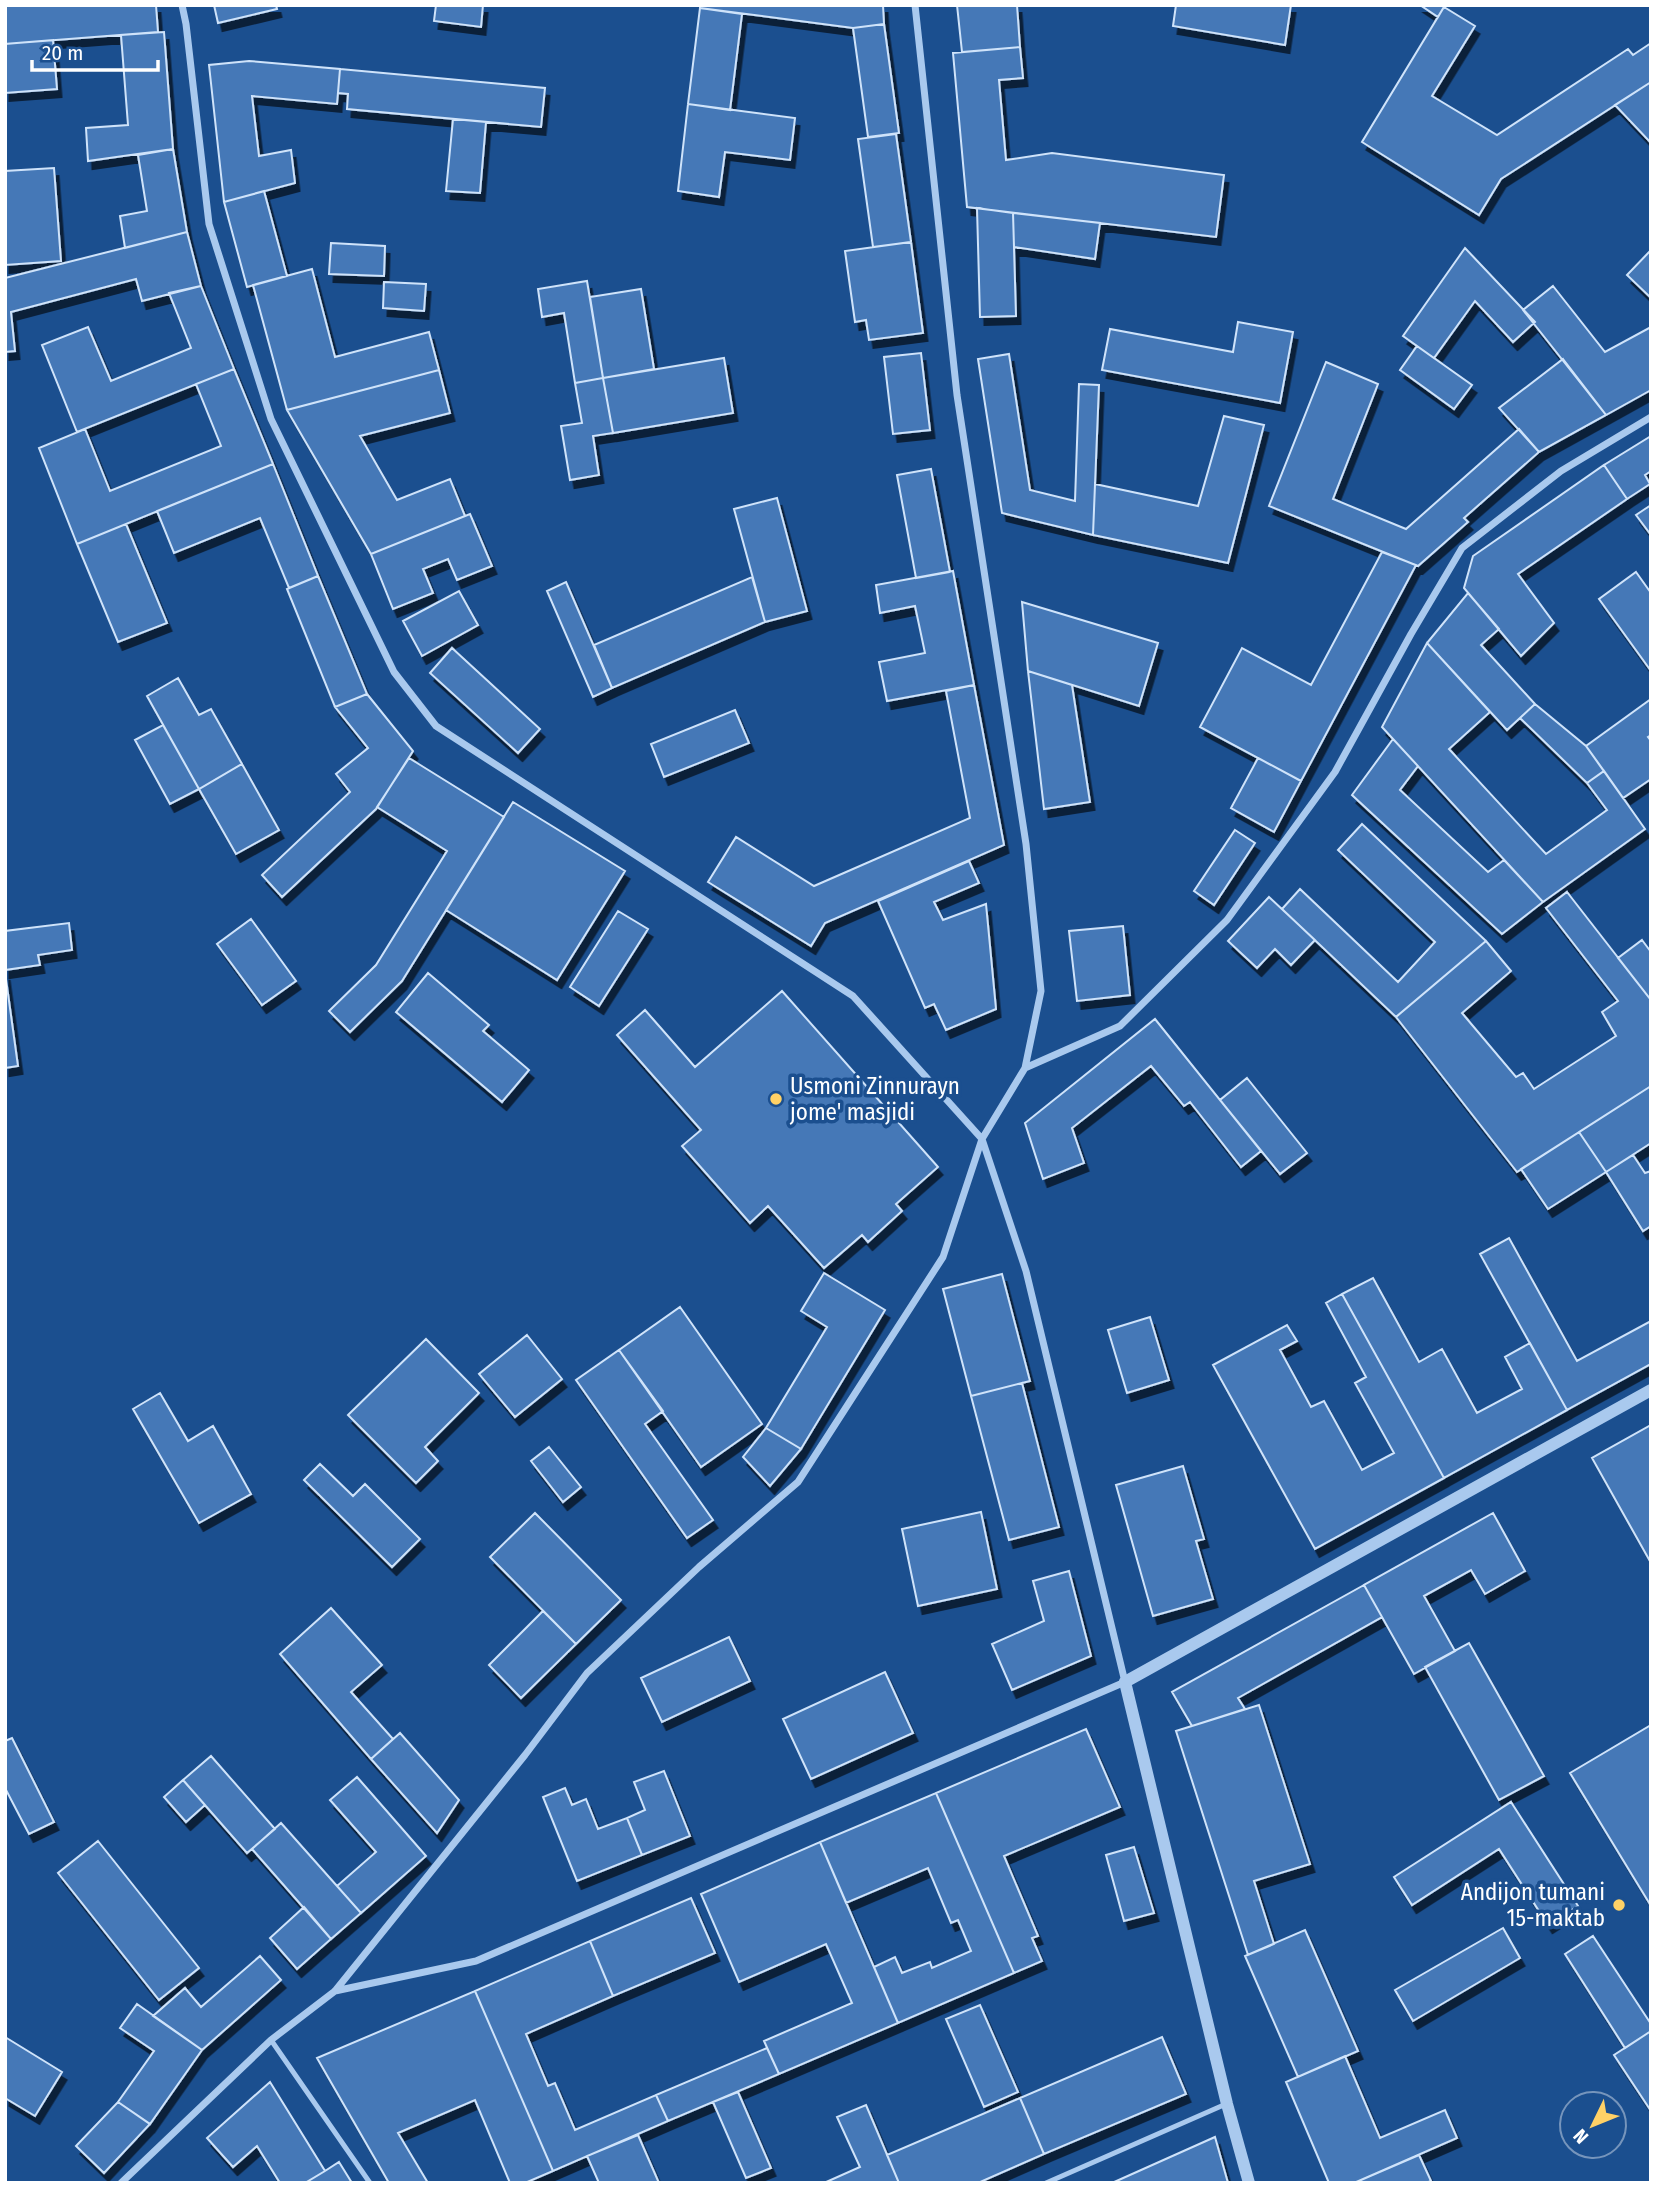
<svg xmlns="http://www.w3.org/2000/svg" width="1656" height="2188" viewBox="0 0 1656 2188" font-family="'Fira Sans Condensed',sans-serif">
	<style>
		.building { fill: #4478b7; stroke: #cfe3fa; stroke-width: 2; filter: url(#shadow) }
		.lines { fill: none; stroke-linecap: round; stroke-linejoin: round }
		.service { stroke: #a9c9ee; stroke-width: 5 }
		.minor { stroke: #a9c9ee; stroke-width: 7 }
		.tertiary { stroke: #a9c9ee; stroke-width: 12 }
		.poi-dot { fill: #ffd166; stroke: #1b4f8f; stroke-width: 2.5 }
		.labels { text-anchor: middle; stroke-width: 7; stroke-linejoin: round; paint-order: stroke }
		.poi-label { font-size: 23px; fill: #fff; stroke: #1b4f8f; text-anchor: start }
	</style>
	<defs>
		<filter id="shadow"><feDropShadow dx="4.5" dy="8" stdDeviation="0" flood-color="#0009"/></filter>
	</defs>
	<rect width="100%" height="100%" fill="#1b4f8f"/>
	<!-- building -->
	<path class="building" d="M5,5H156L158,32L5,44Z
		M214,5H276L277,9L218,23Z
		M436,5H483L481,27L434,21Z
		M700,5H883L884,24L853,28L700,8Z
		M957,5H1017L1020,47L962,52Z
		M1176,5H1291L1285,45L1173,26Z
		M1420,5H1445L1438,17Z
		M1444,7L1475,26L1432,96L1497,135L1628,49L1633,55L1651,43V82L1501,179L1479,215L1362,142Z
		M700,8L742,14L730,110L688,104Z
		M884,24L899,133L868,137L853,28Z
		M164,32L173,149L88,161L86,128L128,125L121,35Z
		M53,40L57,89L5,93V44Z
		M1020,47L1023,78L999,80L1006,160L1052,153L1224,175L1216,237L967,207L953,53Z
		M249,61L340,69L337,104L252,96L259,156L291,150L295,183L224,202L209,65Z
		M340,69L545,88L541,127L347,109L348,94L338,93Z
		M1651,82V143L1615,105Z
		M688,104L795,118L790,160L725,152L719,197L678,191Z
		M453,119L486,122L480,193L446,191Z
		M896,134L911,242L873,247L858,139Z
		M173,149L187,232L125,248L120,216L147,211L138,155Z
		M54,168L61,261L5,265V171Z
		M264,191L287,276L247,287L224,202Z
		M977,208L1013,213L1016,316L980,317Z
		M1013,213L1100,223L1095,259L1014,247Z
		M187,232L201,286L142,301L136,279L11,312L15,351L5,352V278Z
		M911,242L923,333L869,340L866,320L855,322L845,251Z
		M331,243L385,246L384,276L329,274Z
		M1465,248L1535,322L1513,342L1475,301L1434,358L1403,336Z
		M1651,250V298L1627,275Z
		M312,269L335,357L429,332L439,370L287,410L253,285Z
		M587,281L603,378L575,383L564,313L542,317L538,289Z
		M384,282L426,284L424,311L383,308Z
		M201,286L234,369L77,432L42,345L88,327L111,381L191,348L169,293Z
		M1553,286L1605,352L1651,327V390L1606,415L1523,310Z
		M641,289L654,369L603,378L590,297Z
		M1238,322L1293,332L1280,403L1102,370L1110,329L1233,352Z
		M1417,346L1472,385L1454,409L1400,370Z
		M921,353L930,430L893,434L884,357Z
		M1009,354L1030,490L1075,501L1079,384L1099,385L1093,535L1002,513L978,359Z
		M724,358L733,413L613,433L603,378Z
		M1563,359L1606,415L1539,452L1499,408Z
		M1326,362L1378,384L1333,499L1406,529L1519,429L1539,452L1464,518L1468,522L1418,566L1269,506Z
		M234,369L273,464L77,544L39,448L85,429L110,491L221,446L196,384Z
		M439,370L450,413L360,436L397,500L450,479L465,516L371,554L287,410Z
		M603,378L613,433L593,436L599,475L570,480L561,426L582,423L575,383Z
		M1224,416L1264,425L1228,563L1093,535L1095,484L1198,506Z
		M1651,436V471L1645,475L1650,484L1627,499L1604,465Z
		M273,464L318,576L289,588L260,518L174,553L157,511Z
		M1604,465L1627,499L1518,574L1554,623L1521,656L1464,588L1473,556Z
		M931,469L950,572L916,578L897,475Z
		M777,498L807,611L765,622L734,509Z
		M1651,505V535L1636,515Z
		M470,514L492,566L457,580L448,559L423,569L433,593L393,609L371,554Z
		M126,524L167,623L118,642L77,544Z
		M1382,552L1416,565L1301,781L1200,727L1242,648L1311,685Z
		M953,571L974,685L887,701L879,662L925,653L915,606L880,613L876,585Z
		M1636,572L1651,593V671L1599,599Z
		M318,576L367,694L335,707L287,589Z
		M752,577L765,622L612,688L594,645Z
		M566,582L612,688L593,697L547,591Z
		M459,591L478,625L422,656L403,621Z
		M1468,593L1499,629L1481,645L1535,704L1507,730L1427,643Z
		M1022,602L1158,643L1139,706L1028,671Z
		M1427,643L1490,712L1449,749L1546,854L1607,810L1587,783L1604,771L1645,829L1543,902L1382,727Z
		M452,648L540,729L518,753L430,673Z
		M1028,671L1072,685L1090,802L1044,809Z
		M178,678L199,715L211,709L242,764L199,789L147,696Z
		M974,685L1004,845L825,923L811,946L708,882L736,837L814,886L970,818L946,691Z
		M367,694L413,751L376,809L282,897L262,875L350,792L336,774L368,748L335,707Z
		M1651,699V735L1648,737L1651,741V779L1623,798L1586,746Z
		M1535,704L1586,746L1604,771L1587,783L1520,718Z
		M735,710L749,743L664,777L651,744Z
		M163,725L199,789L170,804L135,740Z
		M1393,739L1418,766L1400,790L1488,872L1504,860L1543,902L1502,934L1352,795Z
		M409,758L504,817L402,981L350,1032L329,1011L376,965L447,851L377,807Z
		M1258,758L1301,781L1274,832L1231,808Z
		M242,764L279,830L236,854L199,789Z
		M513,802L625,871L557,980L446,910Z
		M1362,824L1486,941L1396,1017L1282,909L1300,889L1398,982L1435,942L1338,850Z
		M1235,830L1255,843L1214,905L1194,891Z
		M969,861L979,883L934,902L943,920L986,904L996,1009L946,1030L934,1004L925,1008L878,901Z
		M1567,892L1651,1000V1086L1517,1172L1396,1017L1486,941L1511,971L1462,1013L1516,1077L1523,1073L1534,1089L1616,1036L1602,1012L1618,1001L1546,908Z
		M1269,897L1315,940L1291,965L1275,949L1257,968L1228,941Z
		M618,911L648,929L599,1006L570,987Z
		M251,919L296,981L262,1005L217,944Z
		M69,923L72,950L38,955L40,965L5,970V931Z
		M1123,926L1130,995L1077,1001L1069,931Z
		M1642,940L1651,952V1000L1618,958Z
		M5,972L18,1066L5,1068Z
		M428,973L489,1025L483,1031L529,1070L502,1102L396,1012Z
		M782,991L938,1167L896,1204L902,1211L868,1242L862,1235L824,1268L768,1206L750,1223L682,1146L701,1130L617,1035L645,1010L695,1067Z
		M1155,1019L1261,1151L1241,1167L1190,1102L1184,1106L1151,1066L1072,1128L1084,1163L1043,1179L1025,1123Z
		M1247,1078L1307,1153L1280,1174L1220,1100Z
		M1651,1086V1143L1606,1172L1579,1132Z
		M1579,1132L1606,1172L1548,1209L1521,1169Z
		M1633,1155L1645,1173L1651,1171V1226L1643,1231L1606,1172Z
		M1509,1238L1577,1361L1651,1321V1364L1567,1410L1480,1254Z
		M824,1273L885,1310L801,1449L766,1428L827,1327L801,1311Z
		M1002,1274L1030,1381L971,1396L943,1289Z
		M1373,1278L1419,1362L1442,1349L1477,1413L1522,1389L1505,1357L1530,1343L1567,1410L1444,1478L1342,1294Z
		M1342,1294L1444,1478L1315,1549L1213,1365L1287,1325L1297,1341L1280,1350L1311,1407L1324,1401L1362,1470L1394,1453L1355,1383L1366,1377L1326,1303Z
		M680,1307L762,1424L701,1467L619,1350Z
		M1150,1317L1169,1380L1127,1393L1108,1330Z
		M527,1335L562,1379L515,1417L479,1374Z
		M426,1339L479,1393L425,1447L438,1461L416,1483L348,1415Z
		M619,1350L663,1411L645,1424L713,1520L687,1538L576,1380Z
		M1022,1383L1059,1527L1009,1540L971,1396Z
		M160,1393L188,1441L213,1426L251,1494L199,1523L133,1409Z
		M1651,1425V1563L1592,1458Z
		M766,1428L801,1449L770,1486L743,1457Z
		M549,1447L581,1487L563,1502L531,1461Z
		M320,1464L353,1496L365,1484L420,1539L392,1567L304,1480Z
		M1183,1466L1204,1539L1196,1541L1213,1599L1153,1616L1116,1485Z
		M981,1512L997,1589L918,1606L902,1529Z
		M535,1513L621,1600L576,1644L490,1557Z
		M1493,1513L1525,1571L1485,1594L1471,1570L1424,1596L1455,1651L1414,1674L1364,1585Z
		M1069,1571L1091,1656L1012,1690L992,1644L1044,1621L1033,1581Z
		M1364,1585L1382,1617L1238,1698L1245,1709L1192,1726L1172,1692Z
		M331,1608L382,1665L351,1692L393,1739L371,1759L280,1654Z
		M543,1611L576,1644L521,1698L489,1665Z
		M729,1637L750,1681L662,1722L641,1678Z
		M1469,1643L1544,1776L1499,1800L1425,1667Z
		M885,1672L913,1733L811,1779L783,1719Z
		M1259,1705L1310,1864L1254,1881L1274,1944L1248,1955L1176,1731Z
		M1651,1725V1906L1570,1773Z
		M1086,1729L1120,1807L1004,1856L1038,1936L1032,1938L1042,1961L1014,1973L936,1793Z
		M400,1733L459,1800L437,1833L371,1759Z
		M12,1738L54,1822L29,1834L5,1788V1741Z
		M211,1756L275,1829L247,1853L183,1780Z
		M664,1771L690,1836L642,1855L627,1818L645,1810L634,1782Z
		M357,1777L426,1856L361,1913L337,1886L376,1852L330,1800Z
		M183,1780L205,1805L186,1822L164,1797Z
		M565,1788L572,1805L586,1799L598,1829L627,1818L642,1855L577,1881L543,1797Z
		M936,1793L1014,1973L898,2023L874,1967L895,1957L902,1973L930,1962L932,1968L971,1951L958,1920L951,1923L928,1868L846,1903L820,1842Z
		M1511,1802L1578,1906L1548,1925L1499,1849L1412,1905L1394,1877Z
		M281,1823L361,1913L331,1939L252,1849Z
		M98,1841L199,1968L159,2000L58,1873Z
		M820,1842L898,2023L779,2074L764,2041L852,2003L826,1944L739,1982L701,1894Z
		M1134,1847L1154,1913L1124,1921L1106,1855Z
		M691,1898L715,1953L613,1996L590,1941Z
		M304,1907L331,1939L297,1969L270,1938Z
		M1503,1928L1520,1958L1413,2021L1395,1990Z
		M1305,1930L1358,2051L1298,2077L1245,1956Z
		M1593,1936L1651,2024V2031L1625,2048L1565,1954Z
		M590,1941L613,1996L526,2034L548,2086L555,2083L575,2130L656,2095L668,2121L553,2171L475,1991Z
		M260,1956L281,1980L202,2050L153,2016L185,1988L201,2007Z
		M475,1991L553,2171L525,2183H510L475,2100L398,2133L428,2183H389L317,2058Z
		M137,2004L202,2050L150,2124L118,2102L154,2051L120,2028Z
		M980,2005L1018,2092L984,2107L946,2019Z
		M1651,2031V2111L1614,2055Z
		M5,2037L62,2072L35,2116L5,2098Z
		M1162,2037L1186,2094L1044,2154L1020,2098Z
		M767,2048L779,2074L668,2121L656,2095Z
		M1345,2056L1380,2138L1445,2110L1457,2138L1354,2183H1329L1286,2082Z
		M270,2082L325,2171L305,2183H280L257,2146L233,2167L207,2138Z
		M738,2092L771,2168L746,2178L713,2102Z
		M1020,2098L1044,2154L978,2183H899L887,2155Z
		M118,2102L150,2124L104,2173L76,2146Z
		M866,2105L899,2183H824L860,2167L837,2117Z
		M638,2135L659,2183H599L587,2156Z
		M1215,2137L1228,2183H1112Z
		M1419,2155L1431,2181L1426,2183H1354Z
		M339,2162L352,2183H305L325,2171Z"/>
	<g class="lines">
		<!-- service -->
		<path class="service" d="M271,2040L370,2183
			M1046,2183L1226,2104"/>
		<!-- minor -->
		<path class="minor" d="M182,5L186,24L209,224L271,419L394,672L436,726L853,996L982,1139L1026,1271L1125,1682L476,1961L335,1991
			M1025,1068L1120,1026L1227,920L1335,772L1411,634L1462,548L1561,471L1651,417
			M121,2183L271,2040L335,1991L525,1755L587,1673L699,1567L798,1482L943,1257L982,1139L1025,1068L1041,991L1026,844L957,395L915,5"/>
		<!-- tertiary -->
		<path class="tertiary" d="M1249,2183L1227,2104L1125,1682L1651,1390"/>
	</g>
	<!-- markers -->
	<g class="poi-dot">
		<circle cx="776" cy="1099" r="7"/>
		<circle cx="1619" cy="1905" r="7"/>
	</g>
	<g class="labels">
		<!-- poi labels -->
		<g class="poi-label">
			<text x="790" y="1094">Usmoni Zinnurayn<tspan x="790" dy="26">jome' masjidi</tspan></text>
			<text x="1605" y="1900" text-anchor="end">Andijon tumani<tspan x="1605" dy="26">15-maktab</tspan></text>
		</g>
	</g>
	<!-- border -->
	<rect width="1656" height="2188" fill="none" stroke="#ffffff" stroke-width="14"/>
	<!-- north arrow -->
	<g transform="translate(1593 2125) rotate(227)"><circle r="33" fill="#1b4f8f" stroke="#7695bc" stroke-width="2"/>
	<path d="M0-5L12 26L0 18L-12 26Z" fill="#ffd166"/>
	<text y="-10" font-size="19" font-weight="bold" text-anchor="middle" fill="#ffffff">N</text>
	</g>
	<!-- scale -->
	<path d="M32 60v10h126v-10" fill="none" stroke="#ffffff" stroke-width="3.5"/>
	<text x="42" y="60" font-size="21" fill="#ffffff" stroke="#1b4f8f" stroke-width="5" paint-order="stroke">20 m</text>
</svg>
